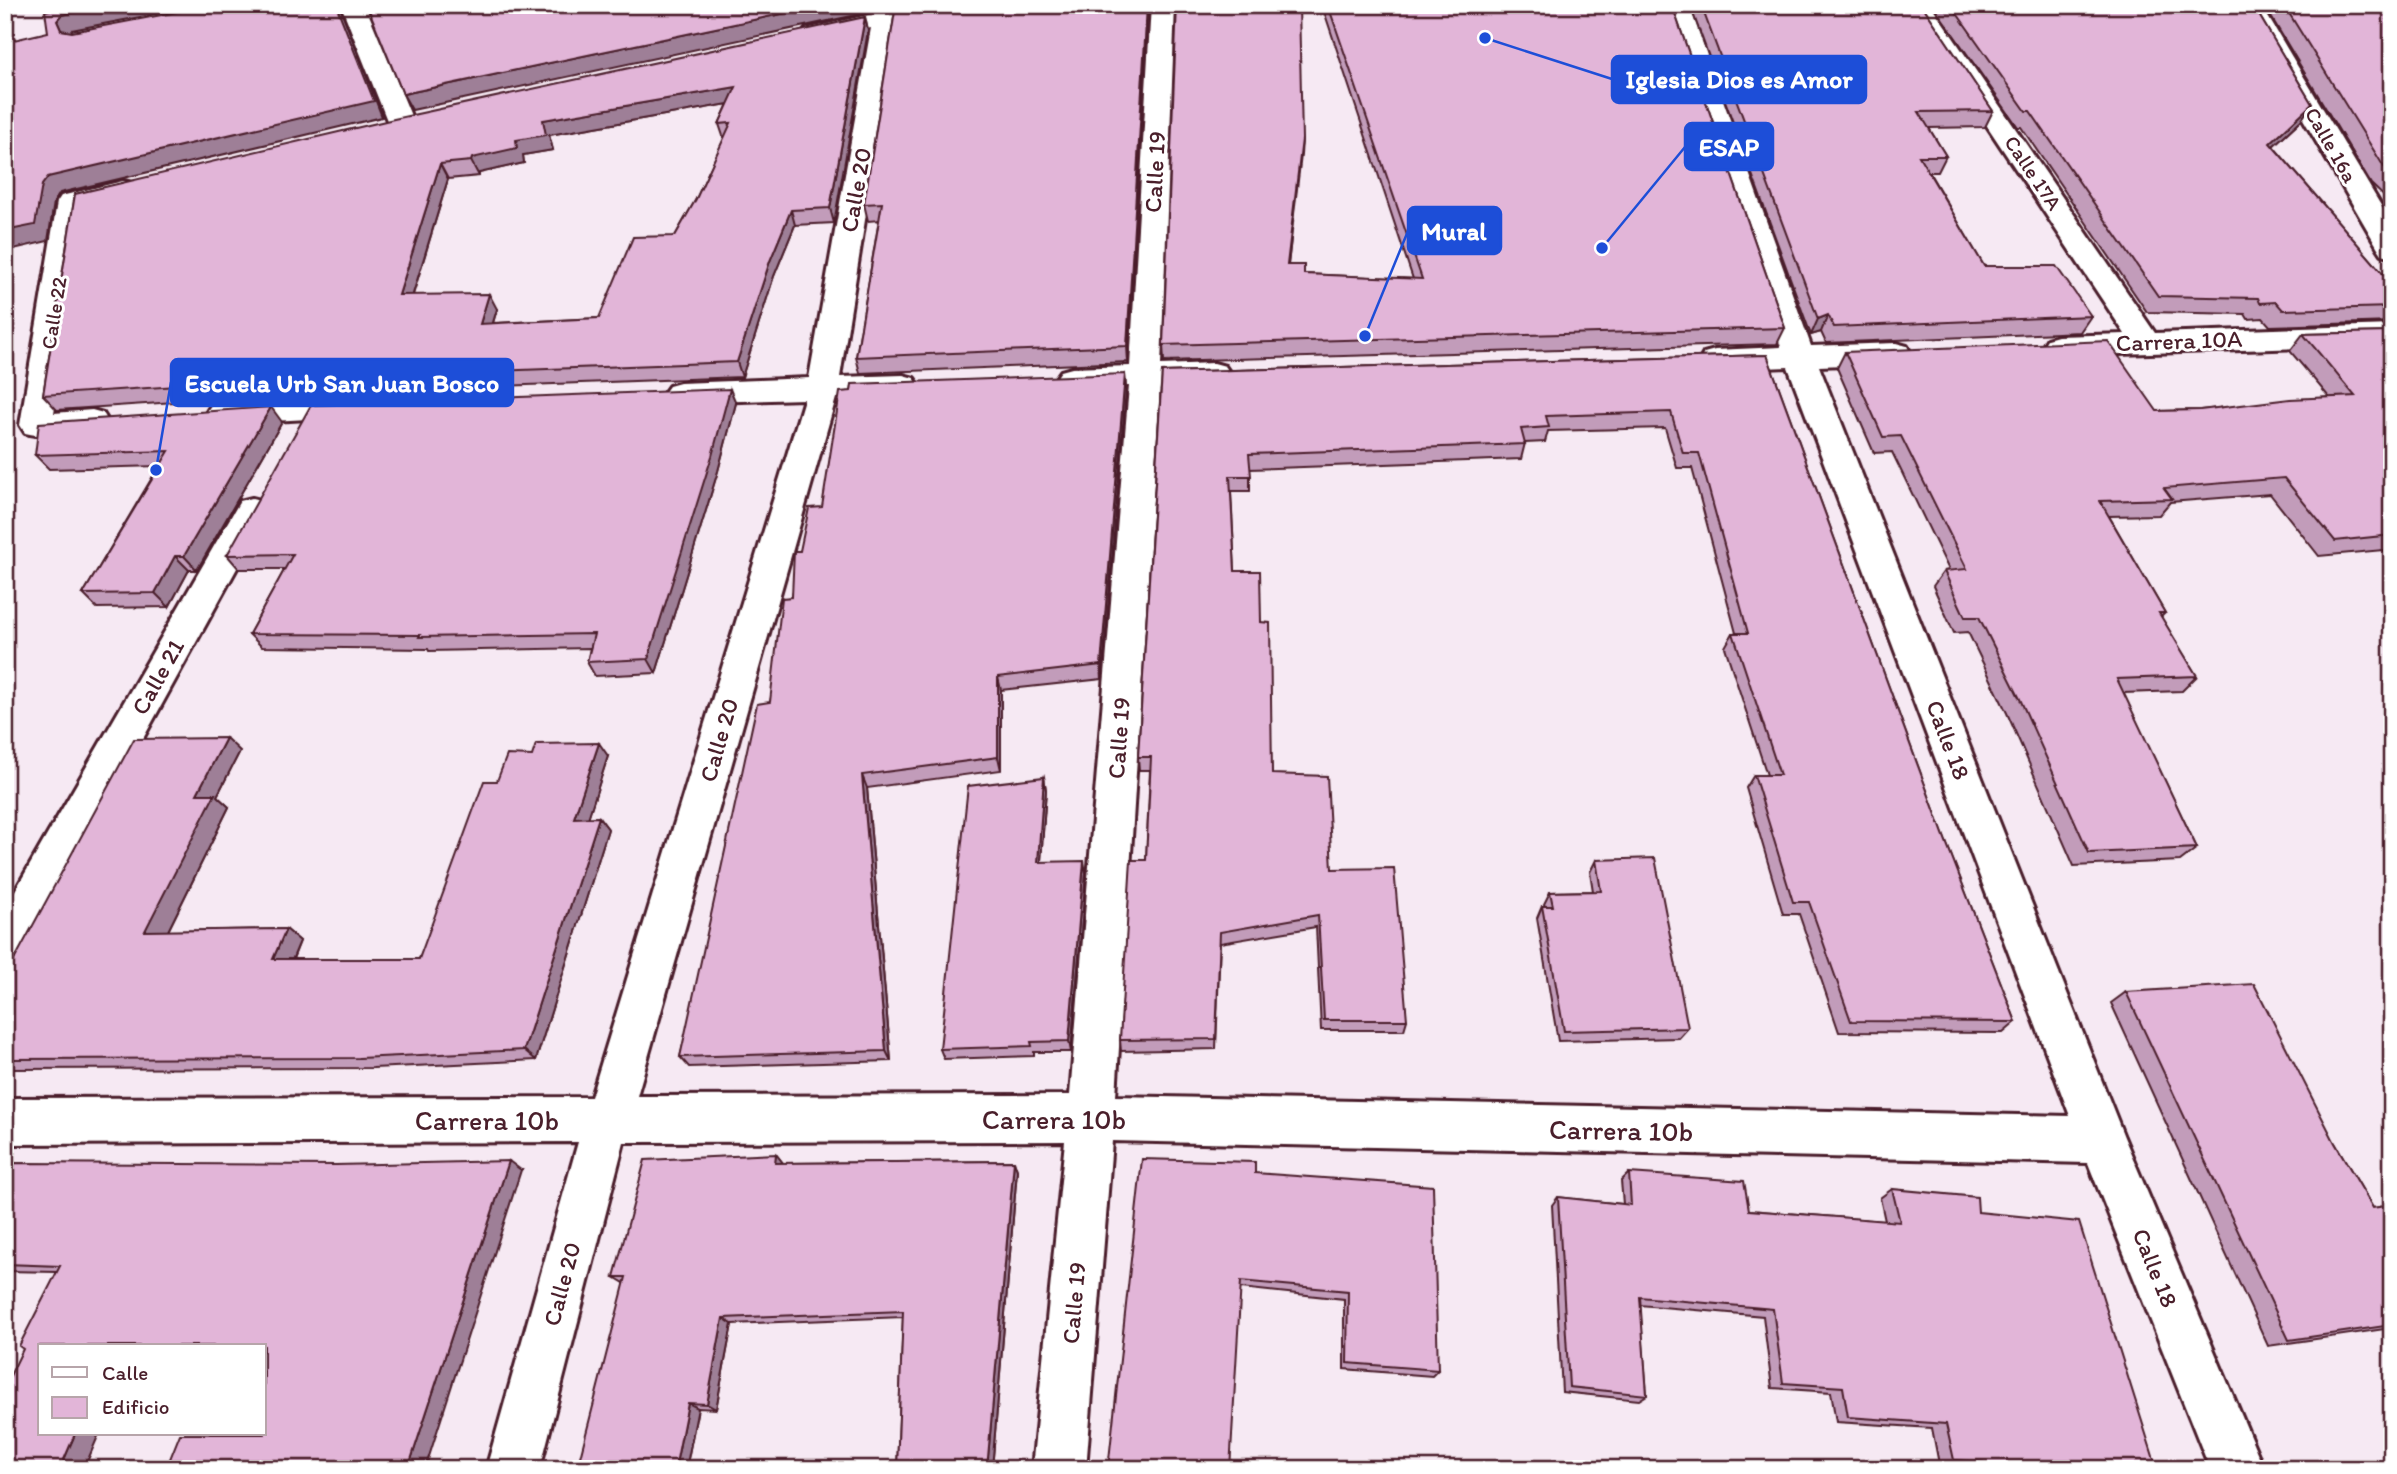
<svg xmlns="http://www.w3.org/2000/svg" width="2397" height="1474" viewBox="0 0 2397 1474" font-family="Itim,sans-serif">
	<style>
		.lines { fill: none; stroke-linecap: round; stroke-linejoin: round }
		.minor-casing { stroke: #4a1f2b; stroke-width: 6 }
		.major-casing { stroke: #4a1f2b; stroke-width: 6 }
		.minor { fill: #fff; fill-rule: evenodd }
		.major { fill: #fff; fill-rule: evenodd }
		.wall { fill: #c29cba; stroke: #4a1f2b; stroke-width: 2; fill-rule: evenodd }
		.shaded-wall { fill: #9e7f97; stroke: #4a1f2b; stroke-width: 2 }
		.building { fill: #e2b5d8; stroke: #4a1f2b; stroke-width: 2; fill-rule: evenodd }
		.labels { text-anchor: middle; stroke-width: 6; stroke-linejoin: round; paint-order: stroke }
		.far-street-label { font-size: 21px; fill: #4a1f2b; stroke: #fff }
		.street-label { font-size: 24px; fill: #4a1f2b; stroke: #fff }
		.near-street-label { font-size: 28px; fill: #4a1f2b; stroke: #fff }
		.leader { fill: none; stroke: #1d4ed8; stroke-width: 2.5 }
		.callout-dot { fill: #1d4ed8; stroke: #fff; stroke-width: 2.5 }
		.callout { fill: #1d4ed8; stroke: #1d4ed8; stroke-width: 2.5 }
		.callout-label { font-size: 26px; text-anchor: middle; font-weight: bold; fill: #fff }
	</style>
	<rect width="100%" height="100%" fill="#f6e9f3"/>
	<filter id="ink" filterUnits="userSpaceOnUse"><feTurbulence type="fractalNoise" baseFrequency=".0143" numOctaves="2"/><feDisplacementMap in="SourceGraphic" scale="14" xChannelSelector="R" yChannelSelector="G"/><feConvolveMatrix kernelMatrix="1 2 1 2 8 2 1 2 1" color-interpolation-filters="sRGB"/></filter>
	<g filter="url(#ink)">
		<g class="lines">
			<!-- minor casing -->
			<g class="minor-casing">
				<path id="minor" d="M341,5H365L414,123L410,128L401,131L392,128L388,123Z
					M883,5H907L897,19L840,377L903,375L914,378L919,385L914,392L903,395L836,398L637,1096L1070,1095L1129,386L1072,388L1061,385L1056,378L1061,371L1072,368L1130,366L1151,5H1175L1161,365L1214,363L1225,366L1230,373L1225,380L1214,383L1160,385L1116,1096L2070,1116L1788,367L1715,370L1704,367L1700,360L1704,353L1715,350L1781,347L1665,5H1689L1811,346L1896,343L1907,346L1911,353L1907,360L1896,363L1819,366L2124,1137L2264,1469H2210L2088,1163L1112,1141L1086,1469H1032L1065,1141L624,1142L540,1469H486L578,1142L5,1144V1098L591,1097L804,399L680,403L669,400L664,393L669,386L680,383L809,378L871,28L814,41L806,39L802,34L806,29L877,13Z
					M1907,5H1931L2155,333L2392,325V345L2058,356L2047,353L2043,346L2047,339L2058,336L2125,334Z
					M123,181L133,183L137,189L133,195L84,207L54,413L92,410L103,413L108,421L103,429C81,435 47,439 25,433L20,425L57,202L61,196Z
					M361,394L372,397L377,405L372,413L361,416L222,424L211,421L206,413L211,405L222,402Z
					M252,498L264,501L269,510L20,962L5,967V908L240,501Z"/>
			</g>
			<!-- major casing -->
			<g class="major-casing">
				<path id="major" d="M2237,5H2261L2392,224V257L2382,254L2378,248Z"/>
			</g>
			<!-- minor -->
			<use href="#minor" class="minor"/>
			<!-- major -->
			<use href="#major" class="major"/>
		</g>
		<!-- wall -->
		<path class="wall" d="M896,5H1148L1128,362L860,373L856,357L879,220L868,221L864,204Z
			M1322,5H1672L1785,328L1777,344L1164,361L1163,345L1302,139L1288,265L1304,274L1413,279Z
			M1690,5H1922L1993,111L1985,127L1929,128L1946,156L1938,172H1929L1984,266L2091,316L2080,332L1826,343L1821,332L1811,335Z
			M1933,5H2253L2312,104L2301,120L2273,146L2392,284V322L2270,326L2263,318L2248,319L2245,314L2147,312L2021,127H2018Z
			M2264,5H2392V204L2371,184Z
			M865,17L868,31L834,223L795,225L774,276L742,377L310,393L57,410L43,395L75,194ZM728,104L719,124L724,139L696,199L675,236L599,318L493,323L497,309L413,295L448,179L479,176V173L524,163L523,155L553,150L549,135Z
			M2392,332V560L2383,550L2319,556L2270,494L2170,502L2159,515L2109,516L2165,613L2161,617L2197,676L2182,691L2123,693L2197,848L2180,861L2074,866L2007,713L1968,632L1954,633L1933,586L1944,571L1949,570L1892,452L1874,453L1837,368L1845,352L2157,411L2200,410L2329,397L2290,351L2303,334Z
			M1767,355L1943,834L2016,1022L2003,1033L1839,1032L1799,914H1783L1746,788L1754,775H1767L1725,647L1733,633H1736L1692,468H1677L1665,428L1548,431L1545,442L1525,443L1521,459L1250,469V491H1231L1235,571L1261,622L1272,774L1332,869L1407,1020L1404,1030H1321L1316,927L1220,943L1216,1049L1121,1051L1120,1040L1146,860L1150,770H1139L1138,757L1162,372Z
			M1125,374L1126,389L1102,679L1001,690V770L867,788L891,1061L689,1067L680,1057L770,702L792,597L800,551L822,507Z
			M736,403L718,471L656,673L595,676L587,662L590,648L429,651L428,649L262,647L249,634L285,569H239L227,555Z
			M282,422L197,570H189L169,607L97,608L83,594L159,466L49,469L35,455Z
			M240,751L217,796L229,807L168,931L286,929L300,941L293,959H419L497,781L608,756L588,818L599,817L608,829L536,1060L373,1068L5,1069V977Z
			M1044,777L1046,790L1041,862L1086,873L1071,1052H1034V1056L944,1059L940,1049Z
			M1596,860L1688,1028L1679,1038L1558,1041L1537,918L1542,906H1545L1544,904L1550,892L1593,891L1590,872Z
			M2126,992L2335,1143L2373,1208L2392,1205V1328L2268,1346L2111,1003Z
			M776,1154L783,1163L1014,1161L1017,1170L992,1469H897L903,1317L732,1324L716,1409L698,1408L686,1469L624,1283L614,1277Z
			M5,1163L521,1170L264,1346L23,1349L57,1272L5,1271Z
			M1255,1173L1438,1370L1432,1376L1344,1369V1299L1241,1288L1108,1469Z
			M1629,1173L1749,1210L1885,1221L1880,1198L1892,1189L1978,1212L2157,1469H1968V1466L1939,1464L1932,1428L1836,1422L1831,1392L1772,1388L1763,1316L1640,1305L1647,1395L1639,1400L1562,1392L1552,1205L1558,1197L1623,1204L1621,1181Z"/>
		<!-- shaded-wall -->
		<path class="shaded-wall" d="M111,5H203L72,30L68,37L61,30L57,21L62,15Z
			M336,5H339L382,117L60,193L54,202L48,241L5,251V231L48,177Z
			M824,5H880L875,11L412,110L403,94Z
			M1147,5H1148L1128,362L1127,346Z
			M865,17L868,31L834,223L830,208Z
			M736,87L740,102L549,135L553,150L523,155L524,163L479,173V176L471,161L472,158L516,140L543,120Z
			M2312,104L2301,120L2259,159L2270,143Z
			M1302,139L1301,155L1286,281L1287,265Z
			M440,164L448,179L408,310L399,295Z
			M791,210L795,225L774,276L742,377L737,362L770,261Z
			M489,294L497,309L488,339L480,324Z
			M1828,315L1821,332L1811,335L1818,319Z
			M1125,374L1126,389L1102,679L1101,665Z
			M730,389L736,403L718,471L656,673L648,659Z
			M271,407L282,422L197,570L184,556Z
			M175,556L189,570L169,607L155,593Z
			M998,677L1001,690V770L998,757Z
			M226,738L240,751L217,796L229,807L162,943L145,931L197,794Z
			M599,743L608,756L584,831L574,818Z
			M862,775L867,788L891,1061L886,1051Z
			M1044,777L1046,790L1040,874L1038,862Z
			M599,817L608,829L536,1060L524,1050Z
			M1084,861L1086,873L1071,1052L1069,1041Z
			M286,929L300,941L288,970L273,959Z
			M776,1154L783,1163L782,1172L775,1163Z
			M509,1161L521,1170L425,1469H408Z
			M1014,1161L1017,1170L992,1469H987Z
			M723,1318L732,1324L716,1409L707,1404Z
			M688,1403L698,1408L686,1469H675Z
			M75,1434H99L84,1469H60Z"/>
		<!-- building -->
		<path class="building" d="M72,5H111L62,15L57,21L61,30L72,32L214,5H336L374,101L48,177L42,185L35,225L5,231V42L48,32L45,11Z
			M367,5H824L403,94Z
			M896,5H1147L1127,346L856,357L882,203L864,204Z
			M1177,5H1299L1302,139L1287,265H1304V274L1422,279L1328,5H1672L1785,328L1163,345Z
			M1701,5H1922L1993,111L1919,112L1946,156H1919L1984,266H2056L2091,316L1834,327L1828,315L1818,319Z
			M1951,5H2253L2312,104L2270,143L2392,284V307L2283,310L2276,302L2260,303L2258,298L2158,296L2030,111H2026Z
			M2284,5H2392V175L2384,167Z
			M865,17L830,208L791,210L770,261L737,362L299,378L43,395L75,194L394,119ZM736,87L719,124L731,123L696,199L675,236L633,237L599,318L480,324L489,294L399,295L440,164L471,161L472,158L517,148L516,140L546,135L543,120Z
			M2392,332V535L2335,541L2284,478L2164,488L2172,499L2100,501L2165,613H2159L2197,676L2117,679L2197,848L2089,853L2020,699L1979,617H1965L1944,571L1967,569L1901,436L1883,437L1845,352L2108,341L2157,411L2200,410L2290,399L2355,396L2303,334Z
			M1767,355L1943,834L2016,1022L1851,1021L1809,902H1793L1754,775H1780L1733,633H1748L1699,453H1683L1671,412L1546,416L1549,427L1521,429L1525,444L1249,454L1251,476H1230L1235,571H1260L1261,622L1270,623L1272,774L1327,776L1332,869L1394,868L1407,1020H1324L1318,915L1220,932L1216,1039L1120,1040L1131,860H1146L1151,757H1138L1162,372Z
			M1125,374L1101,665L998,677V757L862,775L886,1051L680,1057L757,704L770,702L782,598L792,597L794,551H800L809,508L822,507L840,392L851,391L852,384Z
			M730,389L712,456L648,659L587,662L594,634L419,637L420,635L249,634L293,554L227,555L311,405Z
			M271,407L184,556H175L155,593L83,594L169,451L35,455L39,423Z
			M226,738L197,794H215L145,931L286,929L273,959H419L484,781H497L507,755L532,756L536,744L599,743L574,818L599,817L524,1050L359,1058L5,1059V977L134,739Z
			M1044,777L1038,862L1084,861L1069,1041L1031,1042L1032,1046L940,1049L968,786Z
			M1655,858L1688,1028L1564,1031L1542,906H1553L1550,892L1601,891L1596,860Z
			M2254,984L2335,1143L2373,1208L2392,1205V1325L2289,1340L2126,992Z
			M776,1154L775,1163L1014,1161L987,1469H897L903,1311L723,1318L707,1404L688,1403L675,1469H577L626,1277H614L645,1160Z
			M1142,1159L1255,1162V1173L1433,1186L1438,1370L1347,1363L1348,1291L1241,1281L1230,1469H1108Z
			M509,1161L408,1469H166L180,1434H264V1346H40V1434H75L60,1469H5V1386L23,1349L19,1346L60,1266L5,1264V1163L336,1165Z
			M1629,1173L1744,1181L1749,1210L1900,1222L1892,1189L1977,1197L1978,1212L2079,1222L2157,1469H1985L1983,1462L1954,1460L1946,1424L1848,1417L1843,1387L1783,1383L1773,1309L1640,1297L1647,1395L1569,1387L1558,1197L1631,1205Z"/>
	</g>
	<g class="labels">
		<!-- far-street labels -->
		<g class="far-street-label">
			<text transform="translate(2331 145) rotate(60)" y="7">Calle 16a</text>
			<text transform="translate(2033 173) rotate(56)" y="7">Calle 17A</text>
			<text transform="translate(54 313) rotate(-81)" y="7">Calle 22</text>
		</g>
		<!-- street labels -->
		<g class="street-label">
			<text transform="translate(1155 172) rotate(-87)" y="8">Calle 19</text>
			<text transform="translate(856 190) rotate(-80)" y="8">Calle 20</text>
			<text transform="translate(2179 341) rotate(-2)" y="8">Carrera 10A</text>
			<text transform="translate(158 677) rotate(-61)" y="8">Calle 21</text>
			<text transform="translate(1119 738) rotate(-86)" y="8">Calle 19</text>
			<text transform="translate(719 740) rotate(-74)" y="8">Calle 20</text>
			<text transform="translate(1948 740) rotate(69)" y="8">Calle 18</text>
			<text transform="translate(2155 1268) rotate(68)" y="8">Calle 18</text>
			<text transform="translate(562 1284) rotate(-75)" y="8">Calle 20</text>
			<text transform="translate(1074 1303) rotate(-85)" y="8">Calle 19</text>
		</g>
		<!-- near-street labels -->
		<g class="near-street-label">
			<text x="1054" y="1129">Carrera 10b</text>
			<text x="487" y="1130">Carrera 10b</text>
			<text transform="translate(1621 1130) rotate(1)" y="10">Carrera 10b</text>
		</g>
	</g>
	<!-- callouts -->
	<path class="leader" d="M1485 38L1612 79M1602 248L1685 147M1365 336L1408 231M156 470L171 382"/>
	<g class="callout-dot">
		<circle cx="1485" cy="38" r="7"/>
		<circle cx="1602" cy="248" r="7"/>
		<circle cx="1365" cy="336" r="7"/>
		<circle cx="156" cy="470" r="7"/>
	</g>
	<g class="callout">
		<rect x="1612" y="56" width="254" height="47" rx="7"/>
		<rect x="1685" y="123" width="88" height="47" rx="7"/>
		<rect x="1408" y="207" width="93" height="47" rx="7"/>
		<rect x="171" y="359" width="342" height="47" rx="7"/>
	</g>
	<g class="callout-label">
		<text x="1739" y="88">Iglesia Dios es Amor</text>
		<text x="1729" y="156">ESAP</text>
		<text x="1454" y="240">Mural</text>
		<text x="342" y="392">Escuela Urb San Juan Bosco</text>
	</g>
	<!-- margin -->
	<rect width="2397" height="1474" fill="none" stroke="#fff" stroke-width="28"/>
	<rect x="14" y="14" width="2369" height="1446" fill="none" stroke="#4a1f2b" stroke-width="2.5" filter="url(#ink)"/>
	<!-- legend -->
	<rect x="38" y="1344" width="228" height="91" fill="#ffffff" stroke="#b7a5aa" stroke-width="2"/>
	<rect x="52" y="1367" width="35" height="10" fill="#ffffff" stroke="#b7a5aa" stroke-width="2"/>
	<text x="102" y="1380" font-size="21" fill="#4a1f2b">Calle</text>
	<rect x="52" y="1397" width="35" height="21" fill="#e2b5d8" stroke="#b7a5aa" stroke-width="2"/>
	<text x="102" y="1414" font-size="21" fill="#4a1f2b">Edificio</text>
</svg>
